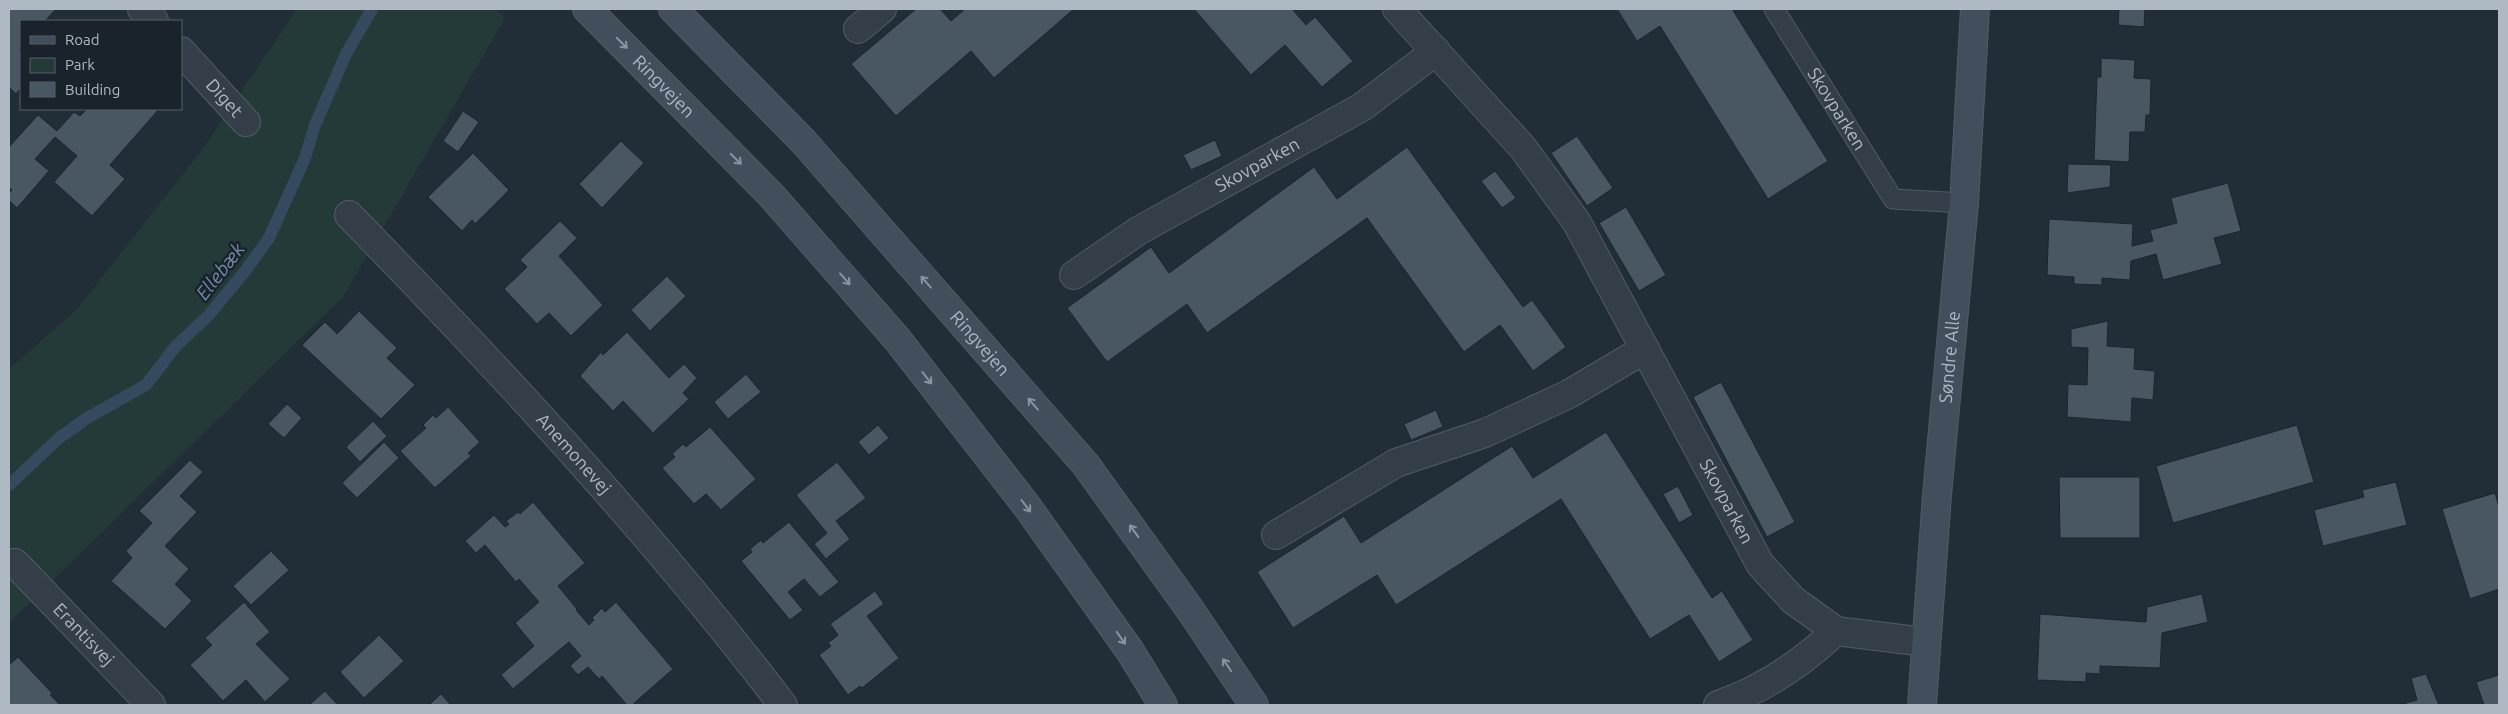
<svg xmlns="http://www.w3.org/2000/svg" width="2508" height="714" viewBox="0 0 2508 714" font-family="Ubuntu,sans-serif">
	<style>
		.green { fill: #243a39 }
		.lines { fill: none; stroke-linecap: round; stroke-linejoin: round }
		.stream { stroke: #354a5e; stroke-width: 12 }
		.building { fill: #495763; stroke: #1c252e }
		.lane-casing { stroke: #525c65; stroke-width: 21 }
		.street-casing { stroke: #525c65; stroke-width: 30 }
		.secondary-casing { stroke: #525c65; stroke-width: 30 }
		.lane { stroke: #343e48; stroke-width: 19 }
		.street { stroke: #343e48; stroke-width: 28 }
		.secondary { stroke: #424e5b; stroke-width: 28 }
		.oneway { stroke: #89949f }
		.labels { text-anchor: middle; stroke-width: 5; stroke-linejoin: round; paint-order: stroke }
		.street-label { font-size: 18px; fill: #afb9c4; stroke: #1a232c }
		.water-label { font-size: 19px; font-style: italic; fill: #708da8; stroke: #1a232c }
	</style>
	<rect width="100%" height="100%" fill="#212d37"/>
	<!-- green -->
	<path class="green" d="M297,9H495L505,18L343,297L9,623V369L77,309L201,151Z"/>
	<g class="lines">
		<!-- stream -->
		<path class="stream" d="M9,485L59,438L87,418L146,385L176,346L209,315L246,270L269,238L305,158L315,125L346,54L372,9"/>
	</g>
	<!-- building -->
	<path class="building" d="M9,9H56L45,21H21V47L19,49L21,51V88L16,94L9,87Z
		M916,9H940L951,21L965,9H1074L994,78L971,51L896,116L851,64Z
		M1194,9H1292L1306,25L1315,17L1353,61L1322,87L1285,45L1251,75Z
		M1617,9H1732L1828,161L1768,199L1660,26L1637,41Z
		M2119,9H2145L2144,27L2118,25Z
		M2101,58L2135,60L2134,78L2151,79L2150,115H2146L2145,132H2130L2129,162L2094,160L2097,77H2101Z
		M87,109H159L110,165L125,179L92,216L54,182L77,156L55,137L35,159L49,171L17,208L9,200V193L12,190L9,187V147L38,115L57,131L74,112L80,116Z
		M463,111L479,122L458,152L443,141Z
		M1577,136L1613,188L1587,206L1551,153Z
		M1215,140L1222,156L1191,170L1183,155Z
		M621,141L644,163L602,208L579,184Z
		M1407,147L1523,307L1532,300L1566,347L1533,371L1500,325L1464,352L1367,218L1207,333L1187,304L1107,362L1067,308L1151,247L1169,273L1314,167L1337,199Z
		M473,153L509,190L475,224L472,220L462,231L428,197Z
		M2068,164L2111,165L2110,187L2067,193Z
		M1495,171L1516,198L1502,208L1481,181Z
		M2228,183L2241,231L2214,238L2222,264L2163,280L2156,254L2131,261L2130,280L2102,278V285L2074,284V277L2047,275L2049,219L2133,224L2132,246L2153,241L2150,230L2177,223L2171,198Z
		M1626,207L1666,275L1639,291L1599,223Z
		M560,221L577,238L559,256L603,305L571,336L549,313L537,324L504,289L527,267L520,260Z
		M667,276L686,296L650,331L631,310Z
		M359,311L397,348L387,358L415,385L381,419L302,345L325,322L337,334Z
		M2108,321L2107,346L2135,348L2134,369L2155,371L2153,400L2132,398L2131,422L2067,417L2068,384L2087,385L2088,348L2071,347V329Z
		M627,332L669,378L684,364L697,378L683,393L689,399L653,433L623,401L613,411L580,376L601,352L603,355Z
		M746,374L761,392L728,419L714,402Z
		M1721,382L1795,522L1767,537L1693,397Z
		M287,404L302,418L284,438L268,424Z
		M448,407L480,442L468,453L471,456L435,488L400,451L426,428L423,425L433,415L436,418Z
		M1436,410L1443,427L1411,440L1404,424Z
		M373,421L387,436L360,462L346,447Z
		M878,425L889,438L869,455L858,442Z
		M2297,425L2314,482L2173,523L2156,466Z
		M710,427L756,479L721,510L706,494L694,504L662,468L675,457L672,454L683,444L686,447Z
		M1606,432L1712,598L1722,591L1753,640L1719,662L1689,615L1650,639L1561,499L1396,605L1377,575L1293,628L1257,572L1344,516L1361,543L1512,446L1533,478Z
		M384,442L399,458L357,498L342,483Z
		M190,460L203,472L180,496L197,512L165,546L189,569L175,584L192,601L165,629L111,581L132,558L126,551L152,523L139,511Z
		M837,462L866,498L836,521L850,539L826,559L814,544L827,533L796,495Z
		M2059,477H2140V538H2060Z
		M2396,482L2407,525L2323,546L2314,510L2364,497L2362,490Z
		M1678,486L1693,515L1679,523L1663,494Z
		M2495,493L2499,507V589L2470,599L2442,509Z
		M533,502L585,563L558,586L577,609L576,610L589,625L594,620L592,618L602,608L605,612L616,602L673,669L632,705H627L602,676L599,679L588,667L578,675L570,666L581,656L569,642L513,689L501,675L534,646L515,623L539,602L519,579L516,582L485,545L476,553L465,541L494,515L505,527L509,524L506,521L518,512L520,514Z
		M789,522L839,582L820,597L804,579L788,592L803,610L790,620L741,561L752,552L750,549L761,540L763,543Z
		M271,551L289,570L251,605L233,586Z
		M875,591L884,604L867,616L899,658L862,688L860,686L848,695L819,655L831,646L828,643L838,635L830,624Z
		M2202,594L2208,622L2162,633L2160,668L2100,666V674L2086,673V682L2037,680L2040,614L2146,622L2147,607Z
		M244,602L270,632L256,644L290,679L265,702L246,680L223,701L190,665L212,645L205,638Z
		M379,635L404,661L364,698L340,672Z
		M18,657L52,693L50,695L60,705H9V665Z
		M2426,674L2439,705H2399L2417,700L2411,678Z
		M2499,675V705H2484L2476,682Z
		M325,691L338,705H309Z
		M441,694L451,705H429Z"/>
	<g class="lines">
		<!-- lane casing -->
		<g class="lane-casing">
			<g id="lane">
				<path id="s1" d="M1774,9L1893,199L1964,203"/>
			</g>
		</g>
		<!-- street casing -->
		<g class="street-casing">
			<g id="street">
				<path d="M142,9L154,21"/>
				<path id="s2" d="M1397,9L1523,148L1576,221L1760,564L1793,600L1836,631L1925,642"/>
				<path d="M858,29L882,9"/>
				<path id="s3" d="M181,51L246,122"/>
				<path id="s4" d="M349,215C502,372 650,531 783,705"/>
				<path id="s5" d="M1074,275L1138,231L1362,107L1436,51"/>
				<path d="M1276,535L1396,463L1485,433L1569,394L1645,349"/>
				<path id="s6" d="M15,563L151,705"/>
				<path d="M1718,705C1762,690 1802,663 1836,631"/>
			</g>
		</g>
		<!-- secondary casing -->
		<g class="secondary-casing">
			<g id="secondary">
				<path id="s7" d="M587,9L771,195L897,339L1026,505L1130,651L1163,705"/>
				<path id="s8" d="M673,9L803,141L1086,465L1191,611L1254,705"/>
				<path id="s9" d="M1922,705L1937,495L1964,203L1975,9"/>
			</g>
		</g>
		<!-- lane -->
		<use href="#lane" class="lane"/>
		<!-- street -->
		<use href="#street" class="street"/>
		<!-- secondary -->
		<use href="#secondary" class="secondary"/>
	</g>
	<!-- one-way arrows -->
	<defs><path id="oneway-shaft" d="M-6 0H5M1.5-3L5.5 0L1.5 3" fill="none" stroke-width="1.6" stroke-linecap="round" stroke-linejoin="round" transform="scale(1.25)"/></defs>
	<g class="oneway">
		<use href="#oneway-shaft" transform="translate(622 43) rotate(45)"/>
		<use href="#oneway-shaft" transform="translate(736 159) rotate(45)"/>
		<use href="#oneway-shaft" transform="translate(845 279) rotate(49)"/>
		<use href="#oneway-shaft" transform="translate(926 282) rotate(-131)"/>
		<use href="#oneway-shaft" transform="translate(927 378) rotate(52)"/>
		<use href="#oneway-shaft" transform="translate(1033 404) rotate(-131)"/>
		<use href="#oneway-shaft" transform="translate(1026 506) rotate(53)"/>
		<use href="#oneway-shaft" transform="translate(1134 531) rotate(-126)"/>
		<use href="#oneway-shaft" transform="translate(1121 638) rotate(55)"/>
		<use href="#oneway-shaft" transform="translate(1227 665) rotate(-124)"/>
	</g>
	<g class="labels">
		<!-- street labels -->
		<g class="street-label">
			<text dy="6" stroke="none"><textPath href="#s7" startOffset="109">Ringvejen</textPath></text>
			<text dy="6" stroke="none"><textPath href="#s3" startOffset="64">Diget</textPath></text>
			<text dy="6" stroke="none"><textPath href="#s1" startOffset="118">Skovparken</textPath></text>
			<text dy="6" stroke="none"><textPath href="#s5" startOffset="214">Skovparken</textPath></text>
			<text dy="6" stroke="none"><textPath href="#s8" startOffset="454">Ringvejen</textPath></text>
			<text dy="6" stroke="none"><textPath href="#s9" startOffset="349">Søndre Alle</textPath></text>
			<text dy="6" stroke="none"><textPath href="#s4" startOffset="328">Anemonevej</textPath></text>
			<text dy="6" stroke="none"><textPath href="#s2" startOffset="596">Skovparken</textPath></text>
			<text dy="6" stroke="none"><textPath href="#s6" startOffset="99">Erantisvej</textPath></text>
		</g>
		<!-- water labels -->
		<g class="water-label">
			<text transform="translate(220 271) rotate(-52)" y="7">Ellebæk</text>
		</g>
	</g>
	<!-- border -->
	<rect width="2508" height="714" fill="none" stroke="#afb9c4" stroke-width="20"/>
	<!-- legend -->
	<rect x="20" y="20" width="162" height="90" fill="#1a232c" stroke="#565f69"/>
	<rect x="30" y="36" width="25" height="8" fill="#424e5b" stroke="#565f69"/>
	<text x="65" y="45" font-size="15" fill="#afb9c4">Road</text>
	<rect x="30" y="58" width="25" height="15" fill="#243a39" stroke="#565f69"/>
	<text x="65" y="70" font-size="15" fill="#afb9c4">Park</text>
	<rect x="30" y="82" width="25" height="15" fill="#495763" stroke="#565f69"/>
	<text x="65" y="95" font-size="15" fill="#afb9c4">Building</text>
</svg>
